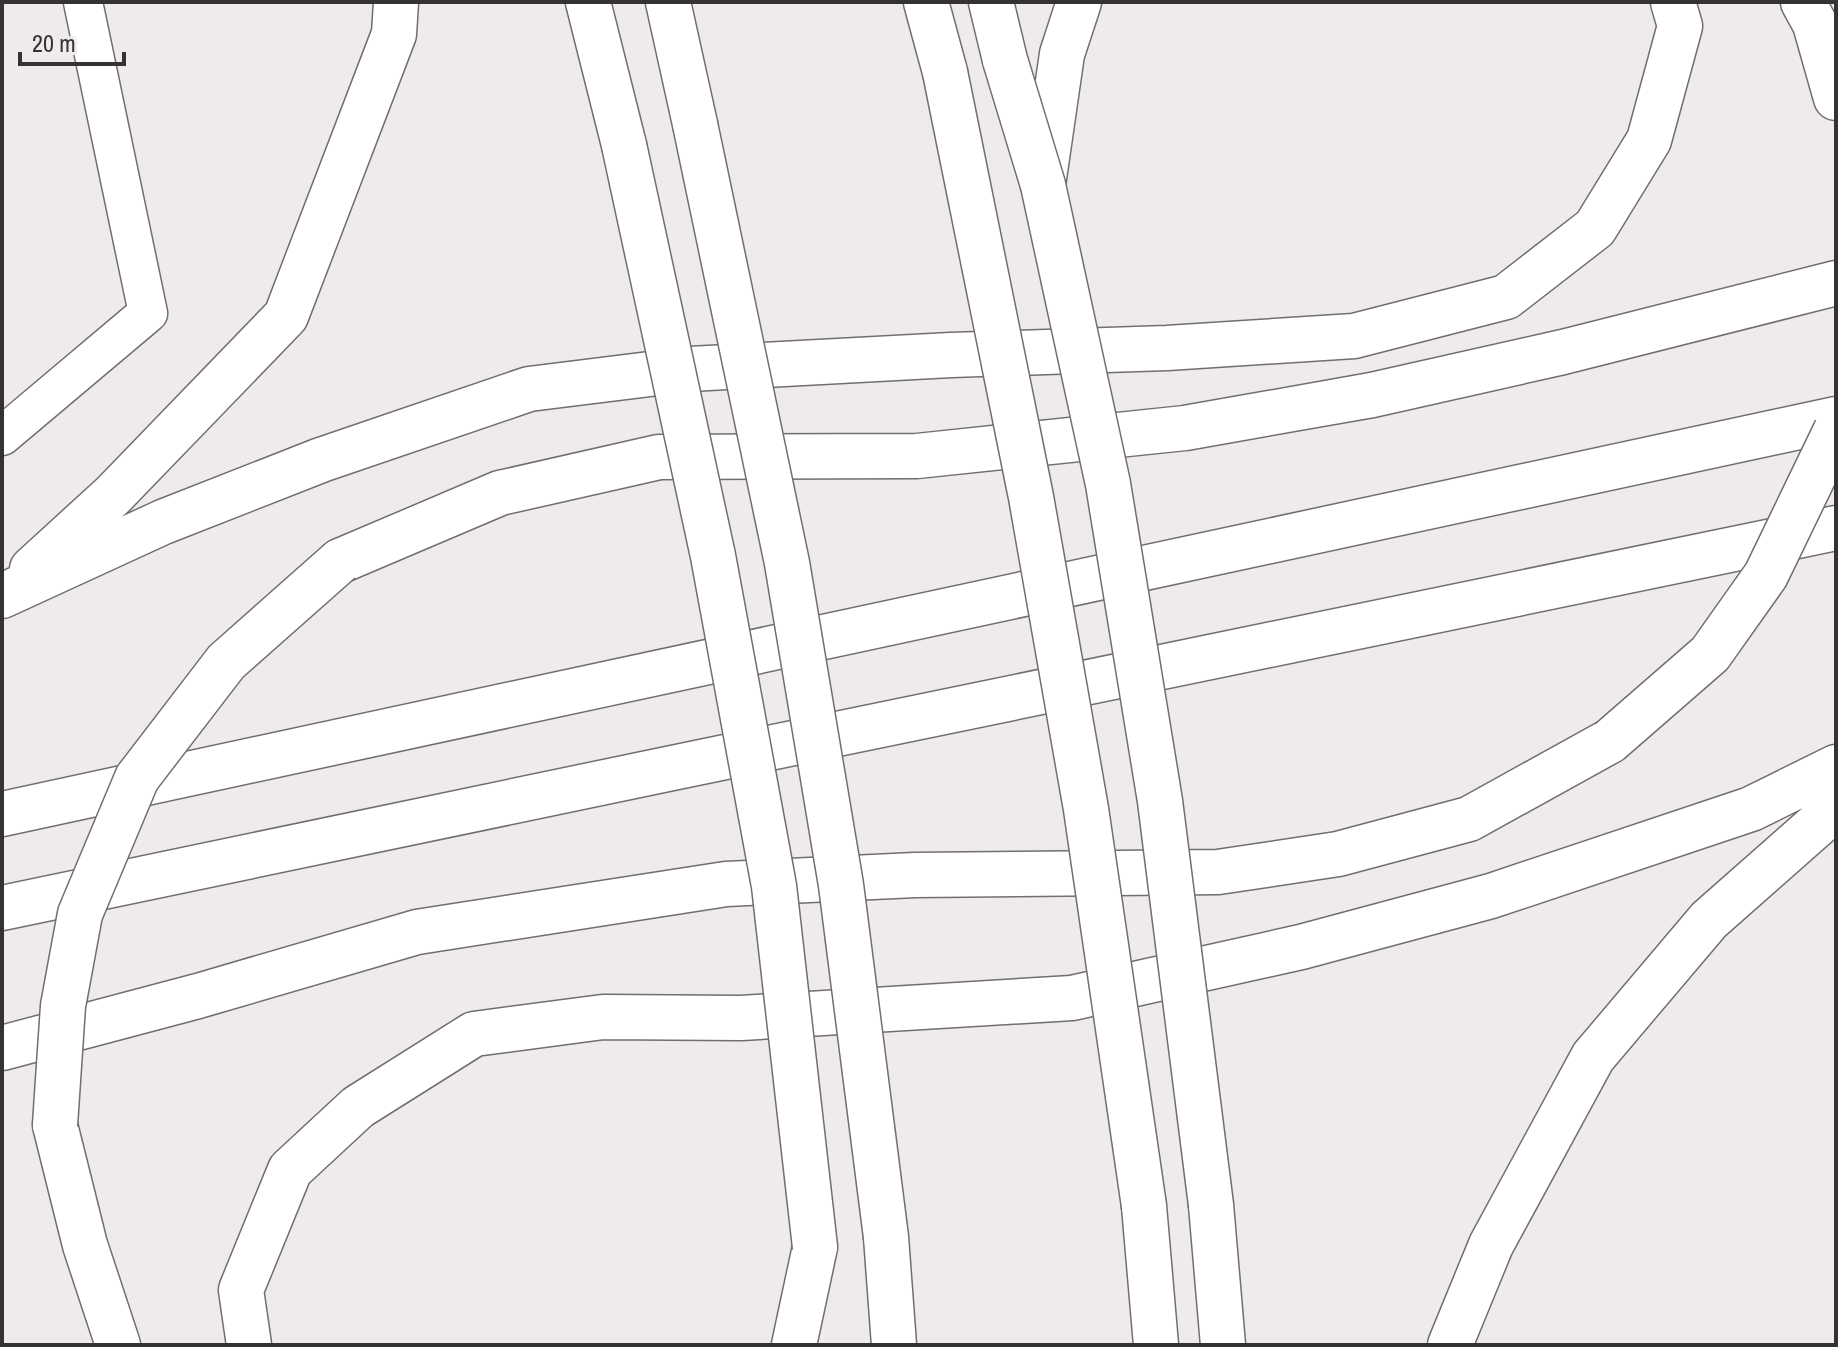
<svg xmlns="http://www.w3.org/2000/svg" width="1838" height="1347" viewBox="0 0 1838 1347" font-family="'Archivo Narrow',sans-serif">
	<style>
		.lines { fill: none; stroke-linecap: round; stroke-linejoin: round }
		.minor-casing { stroke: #716e6d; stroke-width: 41 }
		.primary-casing { stroke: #716e6d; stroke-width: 47 }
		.minor { stroke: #fff; stroke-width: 38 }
		.primary { stroke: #fff; stroke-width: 44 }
		.primary-bridge-casing { stroke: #716e6d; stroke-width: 47; stroke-linecap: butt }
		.primary-bridge { stroke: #fff; stroke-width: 44 }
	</style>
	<rect width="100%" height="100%" fill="#efebeb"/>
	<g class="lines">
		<!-- minor casing -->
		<g class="minor-casing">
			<path id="minor" d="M2,436L148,313L83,2"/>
		</g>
		<!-- primary casing -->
		<g class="primary-casing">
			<path id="primary" d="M588,2L624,145
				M668,2L695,124
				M926,2L945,72
				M991,2L1005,60
				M1803,2L1815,24L1836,98
				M1043,185L1062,54L1079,2
				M340,561L500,493L659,457L917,456L1185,428L1372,395L1563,352L1836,283
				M32,569L113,495L286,316L394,34L396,2
				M2,596L163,522L321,460L529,389L690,369L951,355L1167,348L1354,336L1506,297L1595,228L1649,140L1680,26L1673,2
				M2,814L1836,419
				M2,908L677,767L1836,528
				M2,1048L198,996L417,932L726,884L915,875L1218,872L1338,854L1469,819L1610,741
				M55,1125L85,1245L118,1345
				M1211,1205L1223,1345
				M1144,1206L1156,1345
				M886,1237L894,1345
				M249,1345L241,1290L290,1170L358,1107L474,1034L603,1017L741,1018L1072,998L1301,947L1491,896L1751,809L1836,767
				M794,1345L815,1247
				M1450,1345L1491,1245L1593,1057L1709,920L1836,808"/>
		</g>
		<!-- minor -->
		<use href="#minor" class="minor"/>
		<!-- primary -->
		<use href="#primary" class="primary"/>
		<!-- primary-bridge casing -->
		<g class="primary-bridge-casing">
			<path id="primary-bridge" d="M1005,60L1043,185L1108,484L1160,801L1211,1205
				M945,72L1031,497L1086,809L1144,1206
				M695,124L787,563L841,885L886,1237
				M624,145L713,556L774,886L815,1247
				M1610,741L1710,654L1766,575L1836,430
				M55,1125L63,1006L80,914L137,778L226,662L340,561"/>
		</g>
		<!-- primary-bridge -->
		<use href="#primary-bridge" class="primary-bridge"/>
	</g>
	<!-- border -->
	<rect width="1838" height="1347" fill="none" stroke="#343232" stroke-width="8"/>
	<!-- scale -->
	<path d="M20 52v12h104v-12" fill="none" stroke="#343232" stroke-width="4"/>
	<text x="32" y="52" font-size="24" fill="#343232" stroke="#efebeb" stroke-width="6" paint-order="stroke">20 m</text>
</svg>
